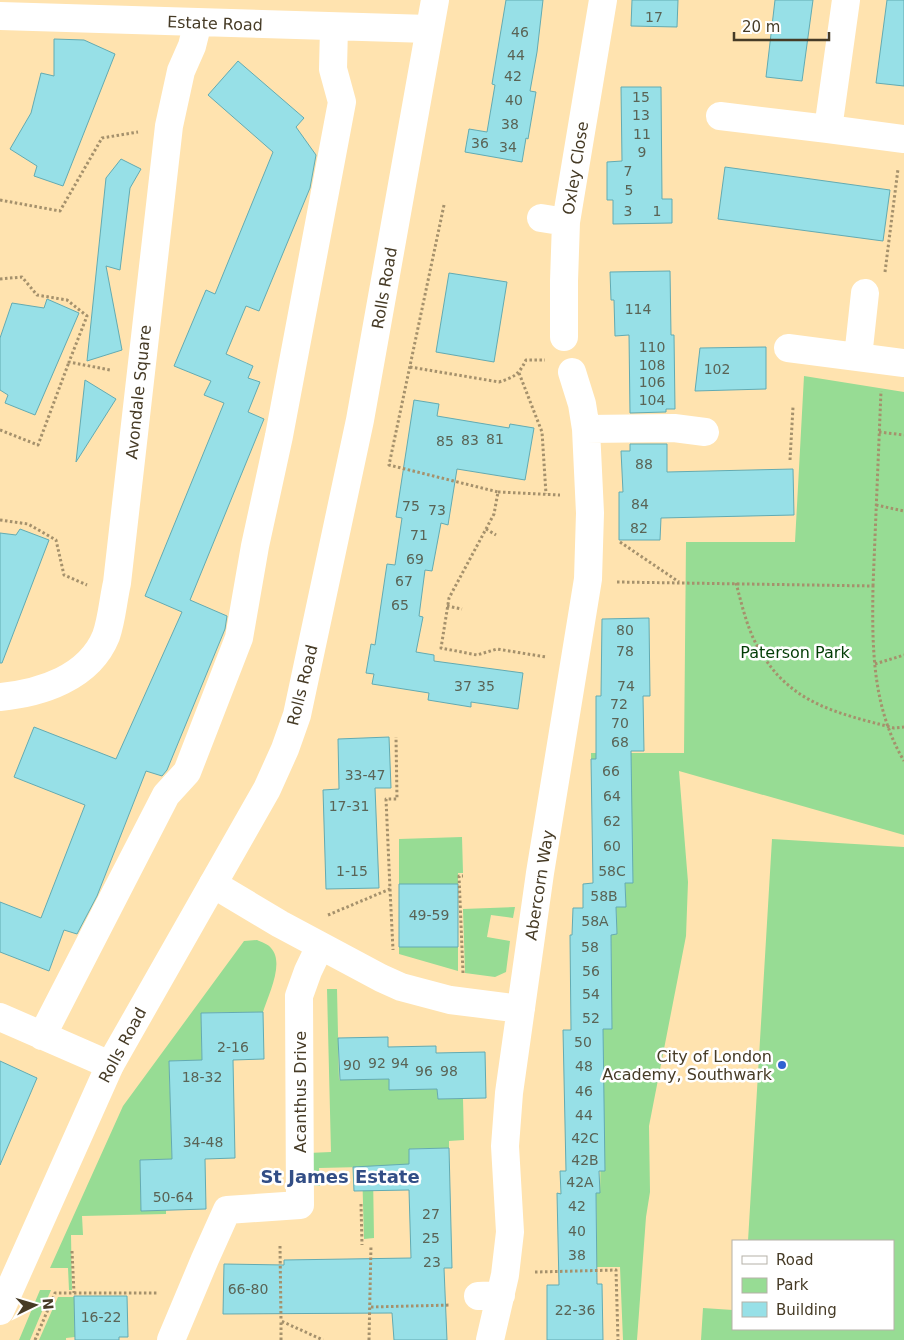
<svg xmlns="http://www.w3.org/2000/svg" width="904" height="1340" viewBox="0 0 904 1340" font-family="'DejaVu Sans',sans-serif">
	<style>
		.green { fill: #97dc94 }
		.building { fill: #97e0e7; stroke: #63abb2 }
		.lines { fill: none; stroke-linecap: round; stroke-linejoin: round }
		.path { stroke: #a5916c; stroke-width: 3; stroke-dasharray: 2.5 2.5; stroke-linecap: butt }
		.minor { stroke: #fff; stroke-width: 28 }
		.major { stroke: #fff; stroke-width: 28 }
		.poi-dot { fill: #3062d1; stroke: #fff; stroke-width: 2 }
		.labels { text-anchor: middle; stroke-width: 5; stroke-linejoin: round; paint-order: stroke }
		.number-label { font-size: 14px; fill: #5a6456 }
		.street-label { font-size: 16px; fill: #463b26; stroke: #fff }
		.park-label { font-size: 16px; fill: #023c05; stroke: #fff }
		.poi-label { font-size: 16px; fill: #463b26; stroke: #fff; text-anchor: end }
		.neighbourhood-label { font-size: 18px; font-weight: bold; fill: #324e86; stroke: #fff }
	</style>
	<rect width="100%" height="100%" fill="#ffe3af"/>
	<!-- green -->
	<path class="green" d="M804,376L904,392V835L679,771L688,882L686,936L649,1126L650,1192L646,1217L637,1340H623L620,1267H597L596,1193H600L603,1029H612L611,935L617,934L616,907H626L625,883H632L630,759H591V753H684L686,542H795Z
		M462,837L463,873H458V884H399V839Z
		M772,839L904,847V1340H701L703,1308L733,1310V1329H893V1241H748Z
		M515,907L513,918L491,915L487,937L510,941L506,972L495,977L465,973L463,909Z
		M257,940C261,942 268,944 271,948C285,963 268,995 263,1012L201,1013L202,1060L169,1061L172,1159L140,1160L141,1211L166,1210V1214L82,1216L83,1235H71L72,1290H69L68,1268H50L123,1106L244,941Z
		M399,947H458V971L399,954Z
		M327,989H337L339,1080L389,1079V1090L437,1089L438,1099H463L464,1140L449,1141V1148L409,1149V1173L373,1174L374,1238L364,1239L362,1167L319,1168L320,1186L312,1185L308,1153L331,1152Z
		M40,1290H51L30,1340H19Z
		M58,1297H74L75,1337L66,1338V1340H39Z"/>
	<!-- building -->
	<path class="building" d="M506,0H543L537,52L530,91L536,92L528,139L526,138L522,162L465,152L469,129L487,132L495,85L492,84Z
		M632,0H678L677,27L631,26Z
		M775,0H813L802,81L766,77Z
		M887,0H904V86L876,83Z
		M54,39L84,40L115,54L63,186L34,176L37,166L10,149L31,113L41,73L54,76Z
		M238,61L304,118L296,127L316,155L310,188L259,311L246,306L226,354L253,366L248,378L260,382L248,412L264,419L190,600L227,616L225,629L167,770L162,776L146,771L97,896L77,934L64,930L49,971L0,952V902L41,918L85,805L14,777L34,727L116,759L182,612L145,596L224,403L204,395L211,381L174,366L206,290L215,294L273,152L208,95Z
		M621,87H661L662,199H672V223L613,224V200H607V162L622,161Z
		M121,159L141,169L130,188L120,270L106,266L122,350L87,361L106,178Z
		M725,167L890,190L883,241L718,219Z
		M670,271L671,335H674L675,409H666V412L630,413L629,335L615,336L614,300H611L610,272Z
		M449,273L507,282L494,362L436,352Z
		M47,299L79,313L35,415L5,403L8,395L0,390V338L12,303L44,308Z
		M766,347V389L695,391L700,348Z
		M85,380L116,399L76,462Z
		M414,400L439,404L437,416L509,428L510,424L534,428L525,480L457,469L448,525L441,523L432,571L425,570L419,616L423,617L416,652L434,655V661L523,673L518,709L471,702V707L428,700L429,693L372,684L374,674L366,673L371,644L375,645L387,564L395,565L402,518L396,517Z
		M630,444H667V472L793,469L794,515L661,518L660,540H619V492H623L621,451H630Z
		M20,529L49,540L2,663H0V533L16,535Z
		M649,618L650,696H643L644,751H631L633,883H625L626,907H616L617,934L611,935L612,1029H603L605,1171H599L600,1193H596L597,1284H602L603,1340H547V1285H559L557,1193L561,1194L560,1171H566L563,1030H571L570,935H572L573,908H583V884L593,883L591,759H596V696H601L602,619Z
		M389,737L391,788H375L379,888L326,889L323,790L339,789L338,739Z
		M399,884H458V947H399Z
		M263,1012L264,1059L233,1060L235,1158L205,1159L206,1209L141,1211L140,1160L172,1159L169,1061L202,1060L201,1013Z
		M388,1037V1047L436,1046V1053L485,1052L486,1098L438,1099L437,1089L389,1090V1079L340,1080L338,1038Z
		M0,1061L37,1078L0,1165Z
		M449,1148L452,1268H444L447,1340H394L392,1313L223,1314L224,1264L284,1265V1260L411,1258L409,1190L354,1191L353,1167L409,1164V1149Z
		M74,1296H127L128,1337H119V1340H75Z"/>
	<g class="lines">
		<!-- path -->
		<path class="path" d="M0,200L60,211L102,138L138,132
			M444,205L389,465L498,492L494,514L449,598L441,648L477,655L497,649L546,657
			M885,272L898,169
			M0,279L22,277L37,295L67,300L87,316L69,362L110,370
			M410,367L499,382C515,377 519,374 526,360H545
			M519,373L542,432L546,494
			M0,430L38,445L69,362
			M879,432L904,435
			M790,460L793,407
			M498,492L560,495
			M876,505L904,511
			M0,520L28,524L56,540L64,575L87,585
			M486,529L496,535
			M620,542L679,582
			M617,582L873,586C872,647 872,707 904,761
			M736,583C742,605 747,629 759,649C790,704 837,713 894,728L904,727
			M873,586L881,391
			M447,606L462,609
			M875,664L904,655
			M390,889L393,950
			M328,915L390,889L386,799H397L396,737
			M463,973L459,876H463
			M361,1204L362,1245
			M280,1246L281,1321
			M72,1251L74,1293
			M535,1272L616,1270L618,1340
			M371,1307L451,1305
			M35,1340L55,1293H158
			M281,1340V1321L323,1340
			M369,1340L371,1245"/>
		<!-- minor -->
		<path class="minor" d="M846,0L828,129L904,139
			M0,16L429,29
			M720,116L828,129
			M541,218L566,222
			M564,337V281L566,222L603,0
			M788,348L904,363
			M858,357L865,293
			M586,429L674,428L705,432
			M0,697C41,693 89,678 106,636C112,619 113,600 117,583L169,126L181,71L192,46L198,22
			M213,884L280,924L381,978L401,987L450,1000L521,1009
			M0,1017L110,1065
			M42,1036L166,795L187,772L239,638L255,546L279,436L342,102L333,69L334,27
			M478,1296L501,1295
			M171,1340L205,1259L227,1210L300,1205L299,996L308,971L320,946
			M490,1340L505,1275L510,1232L505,1146L509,1093L540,873L588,579L590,513L586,429L582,404L572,372"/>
		<!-- major -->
		<path class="major" d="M0,1311L110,1065L267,789L285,749L297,715L360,420L435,0"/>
	</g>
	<!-- markers -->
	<circle class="poi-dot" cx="782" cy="1065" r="5"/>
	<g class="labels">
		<!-- number labels -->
		<g class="number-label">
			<text x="654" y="22">17</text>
			<text x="520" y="37">46</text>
			<text x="516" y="60">44</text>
			<text x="513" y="81">42</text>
			<text x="641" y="102">15</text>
			<text x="514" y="105">40</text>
			<text x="641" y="120">13</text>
			<text x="510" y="129">38</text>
			<text x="642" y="139">11</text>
			<text x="480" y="148">36</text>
			<text x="508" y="152">34</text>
			<text x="642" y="157">9</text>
			<text x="628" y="176">7</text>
			<text x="629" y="195">5</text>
			<text x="628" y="216">3</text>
			<text x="657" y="216">1</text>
			<text x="638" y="314">114</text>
			<text x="652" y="352">110</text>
			<text x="652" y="370">108</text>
			<text x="717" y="374">102</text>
			<text x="652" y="387">106</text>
			<text x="652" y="405">104</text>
			<text x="495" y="444">81</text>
			<text x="470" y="445">83</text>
			<text x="445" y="446">85</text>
			<text x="644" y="469">88</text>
			<text x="640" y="509">84</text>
			<text x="411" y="511">75</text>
			<text x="437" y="515">73</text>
			<text x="639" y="533">82</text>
			<text x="419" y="540">71</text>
			<text x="415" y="564">69</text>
			<text x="404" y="586">67</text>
			<text x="400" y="610">65</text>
			<text x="625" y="635">80</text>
			<text x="625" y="656">78</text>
			<text x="463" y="691">37</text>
			<text x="486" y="691">35</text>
			<text x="626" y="691">74</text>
			<text x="619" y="709">72</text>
			<text x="620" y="728">70</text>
			<text x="620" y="747">68</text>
			<text x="611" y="776">66</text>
			<text x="365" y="780">33-47</text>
			<text x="612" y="801">64</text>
			<text x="349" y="811">17-31</text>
			<text x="612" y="826">62</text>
			<text x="612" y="851">60</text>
			<text x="352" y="876">1-15</text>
			<text x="612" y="876">58C</text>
			<text x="604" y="901">58B</text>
			<text x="429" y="920">49-59</text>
			<text x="595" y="926">58A</text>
			<text x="590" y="952">58</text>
			<text x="591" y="976">56</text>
			<text x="591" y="999">54</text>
			<text x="591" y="1023">52</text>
			<text x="583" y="1047">50</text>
			<text x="233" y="1052">2-16</text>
			<text x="377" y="1068">92</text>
			<text x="400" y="1068">94</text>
			<text x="352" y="1070">90</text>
			<text x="584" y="1071">48</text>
			<text x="424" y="1076">96</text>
			<text x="449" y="1076">98</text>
			<text x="202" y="1082">18-32</text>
			<text x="584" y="1096">46</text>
			<text x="584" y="1120">44</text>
			<text x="585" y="1143">42C</text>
			<text x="203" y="1147">34-48</text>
			<text x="585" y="1165">42B</text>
			<text x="580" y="1187">42A</text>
			<text x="173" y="1202">50-64</text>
			<text x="577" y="1211">42</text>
			<text x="431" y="1219">27</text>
			<text x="577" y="1236">40</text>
			<text x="431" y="1243">25</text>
			<text x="577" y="1260">38</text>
			<text x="432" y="1267">23</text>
			<text x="248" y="1294">66-80</text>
			<text x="575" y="1315">22-36</text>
			<text x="101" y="1322">16-22</text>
		</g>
		<!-- street labels -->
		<g class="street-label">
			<text transform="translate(215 23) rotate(2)" y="6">Estate Road</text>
			<text transform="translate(575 168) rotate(-81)" y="6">Oxley Close</text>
			<text transform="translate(384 288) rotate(-80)" y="6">Rolls Road</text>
			<text transform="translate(138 392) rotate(-84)" y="6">Avondale Square</text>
			<text transform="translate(302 685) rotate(-76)" y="6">Rolls Road</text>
			<text transform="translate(539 885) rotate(-81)" y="6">Abercorn Way</text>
			<text transform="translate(122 1045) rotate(-62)" y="6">Rolls Road</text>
			<text transform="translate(300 1092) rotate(-90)" y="6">Acanthus Drive</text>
		</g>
		<!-- park labels -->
		<g class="park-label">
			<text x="795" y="658">Paterson Park</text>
		</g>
		<!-- poi labels -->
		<g class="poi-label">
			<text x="772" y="1062">City of London<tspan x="772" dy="18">Academy, Southwark</tspan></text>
		</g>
		<!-- neighbourhood labels -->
		<g class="neighbourhood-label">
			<text x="340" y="1183">St James Estate</text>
		</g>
	</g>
	<!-- legend -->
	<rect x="732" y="1240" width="162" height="90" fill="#ffffff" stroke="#b5b1a8"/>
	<rect x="742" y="1256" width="25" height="8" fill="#ffffff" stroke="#b5b1a8"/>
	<text x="776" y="1265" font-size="15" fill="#463b26">Road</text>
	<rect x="742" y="1278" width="25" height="15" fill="#97dc94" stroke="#b5b1a8"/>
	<text x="776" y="1290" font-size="15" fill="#463b26">Park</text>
	<rect x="742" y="1302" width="25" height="15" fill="#97e0e7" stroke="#b5b1a8"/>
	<text x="776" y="1315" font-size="15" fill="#463b26">Building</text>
	<!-- north arrow -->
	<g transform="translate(35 1305) rotate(85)" stroke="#ffffff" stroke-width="4" paint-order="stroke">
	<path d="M0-4L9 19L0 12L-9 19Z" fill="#463b26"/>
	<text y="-8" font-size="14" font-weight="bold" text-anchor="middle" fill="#463b26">N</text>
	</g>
	<!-- scale -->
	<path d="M734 32v8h95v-8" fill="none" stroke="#463b26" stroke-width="2.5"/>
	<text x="742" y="32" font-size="15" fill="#463b26" stroke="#ffffff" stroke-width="4" paint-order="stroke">20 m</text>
</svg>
